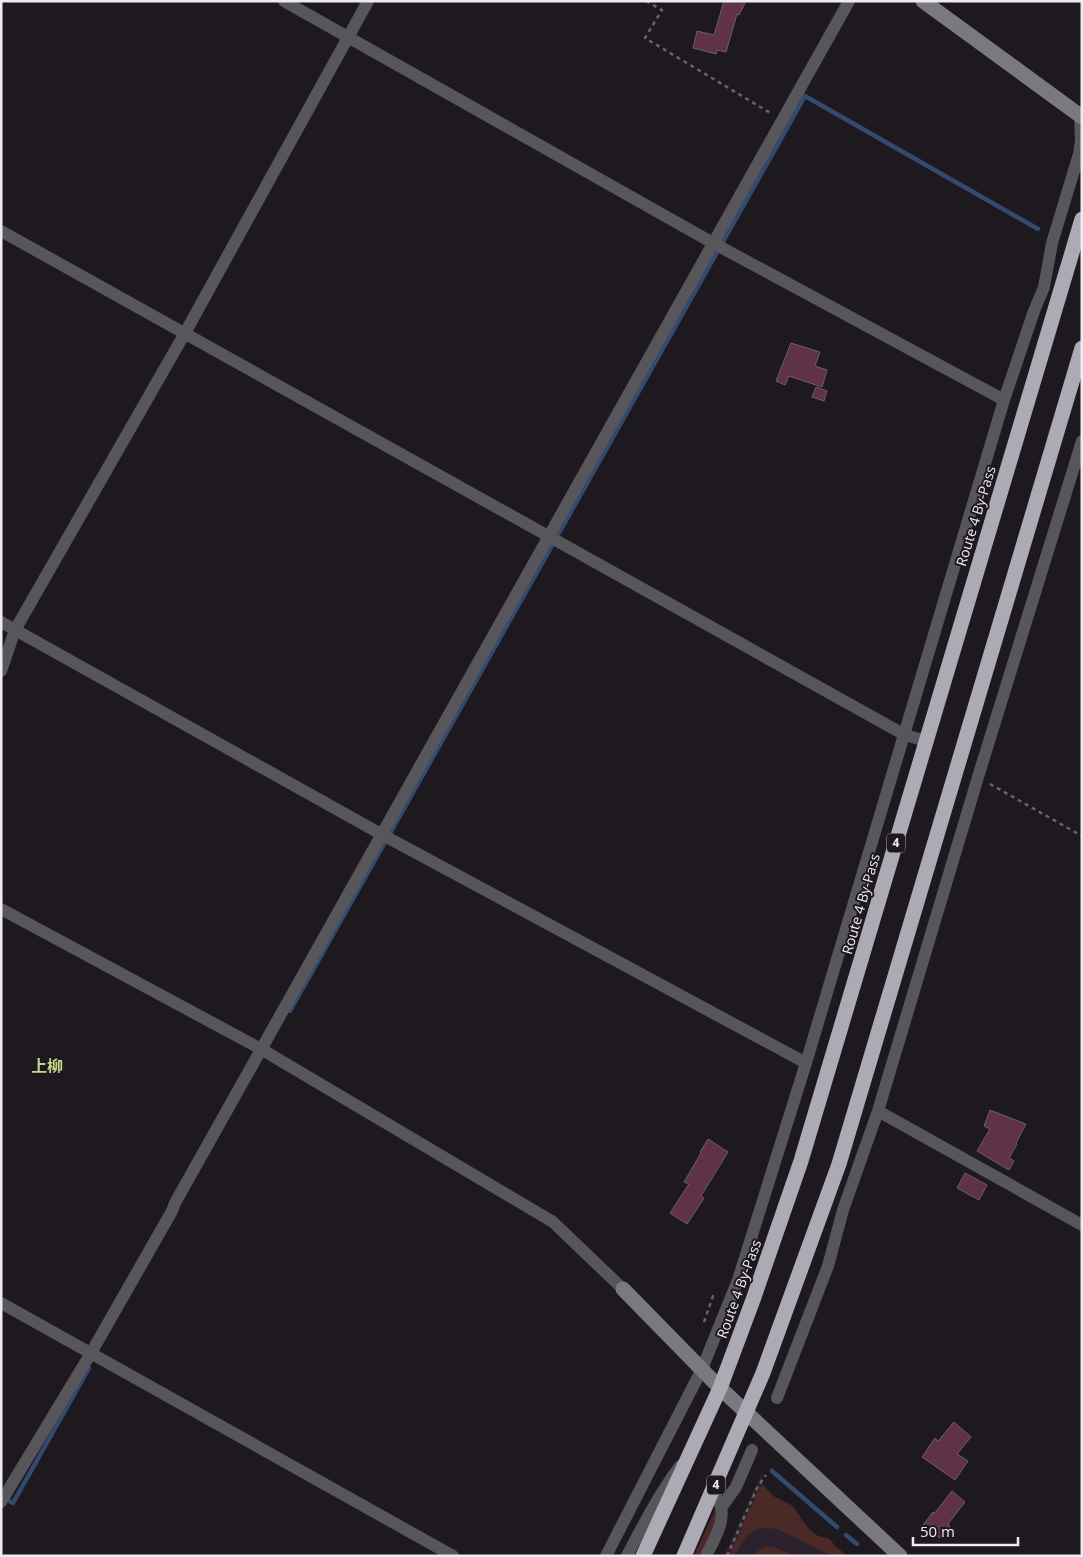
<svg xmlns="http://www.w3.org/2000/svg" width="1083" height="1557" viewBox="0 0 1083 1557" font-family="'Open Sans','Noto Sans JP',sans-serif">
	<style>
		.built { fill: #2c222d }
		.green { fill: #4a2926 }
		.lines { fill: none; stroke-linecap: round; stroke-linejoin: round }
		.stream { stroke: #324a70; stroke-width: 4.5 }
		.building { fill: #5f3245; stroke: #6b6064 }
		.path { stroke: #69636a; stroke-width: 2.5; stroke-dasharray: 4 4; stroke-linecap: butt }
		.street { stroke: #57565b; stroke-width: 12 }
		.secondary { stroke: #79797f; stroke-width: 15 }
		.highway { stroke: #acabb5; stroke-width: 15 }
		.labels { text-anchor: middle; stroke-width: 4; stroke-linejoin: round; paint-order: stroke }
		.shield { fill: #1e181f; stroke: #b0acb1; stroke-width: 1 }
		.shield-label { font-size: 12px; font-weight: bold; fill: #efebf0 }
		.street-label { font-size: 14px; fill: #efebf0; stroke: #1e181f }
		.quarter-label { font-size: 16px; font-weight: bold; fill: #c3d68b; stroke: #1e181f }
	</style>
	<rect width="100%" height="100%" fill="#1e181f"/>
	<!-- built -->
	<path class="built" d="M762,1472L764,1486L773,1496L791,1505L795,1509L808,1528L818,1536L830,1539L835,1546L847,1556H724Z"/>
	<!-- green -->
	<path class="green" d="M764,1486L773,1496L791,1505L795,1509L808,1528L818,1536L830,1539L835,1546L847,1556C842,1556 836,1557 832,1555C795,1543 759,1500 735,1556H729L760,1487Z
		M715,1510L717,1512V1519L702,1556H694Z
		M768,1546L774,1547L795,1556H755V1554L760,1549Z"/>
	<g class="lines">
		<!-- stream -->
		<path class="stream" d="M290,1011L805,96L1038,229
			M772,1471L837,1527
			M4,1498L13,1503L89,1368
			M846,1535L857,1544"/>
	</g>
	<!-- building -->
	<path class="building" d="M724,1H746L739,15L737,14L726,52L717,50L716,54L693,48L697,31L714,35Z
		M791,343L820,352L815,366L827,370L822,387L789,376L785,385L776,381Z
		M816,387L827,391L824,401L812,397Z
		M990,1110L1026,1124L1016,1143L1017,1144L1009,1158L1014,1161L1009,1170L977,1151L990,1129L984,1126Z
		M708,1139L728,1152L701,1196L704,1198L687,1224L670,1213L689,1184L684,1182L701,1153L700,1152Z
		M965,1173L987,1185L979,1200L957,1188Z
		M954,1422L971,1437L957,1454L968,1461L955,1480L922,1457L935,1438L938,1441Z
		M952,1491L965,1502L948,1524L950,1526L940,1538L923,1525L933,1512L934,1514Z"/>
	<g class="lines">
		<!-- path -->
		<path class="path" d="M646,1L662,10L645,38L772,114
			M990,784L1082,836
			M704,1322L713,1296L717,1298
			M727,1556L758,1486L766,1475"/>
		<!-- street -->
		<path class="street" d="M284,1L713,243L1004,400
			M1,231L887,725L905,735L926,741
			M1,622L381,834L806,1063
			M1,671L15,630L185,333L368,1
			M1,909L261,1049L553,1222L623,1289
			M878,1111L1082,1225
			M1,1303L453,1556
			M777,1398L828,1266L843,1210L878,1111L978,777L1082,441
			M1,1502L91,1353L172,1211L175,1203L849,1
			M721,1508L736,1487L752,1450
			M606,1556L702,1369L738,1280L806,1063L1004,400L1034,311L1044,287L1052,243L1079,154L1081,140L1080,116
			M627,1556C643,1525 659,1494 680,1466
			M706,1556C713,1541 728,1519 719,1502C718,1499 714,1496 712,1493"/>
		<!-- secondary -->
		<path class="secondary" d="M923,1L1082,117
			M623,1289L720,1388L900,1556"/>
		<!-- highway -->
		<path class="highway" d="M643,1556L720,1388L754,1297L801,1161L1082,219
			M684,1556L763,1373L839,1164L1082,348"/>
	</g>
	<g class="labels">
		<!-- shield labels -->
		<g class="shield">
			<rect x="887" y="833.5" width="18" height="19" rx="4"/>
			<rect x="707" y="1475.5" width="18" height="19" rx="4"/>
		</g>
		<g class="shield-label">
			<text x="896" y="847">4</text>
			<text x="716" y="1489">4</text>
		</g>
		<!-- street labels -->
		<g class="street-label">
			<text transform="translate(976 516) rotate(-73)" y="5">Route 4 By-Pass</text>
			<text transform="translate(861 904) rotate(-74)" y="5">Route 4 By-Pass</text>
			<text transform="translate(739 1289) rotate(-70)" y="5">Route 4 By-Pass</text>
		</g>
		<!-- quarter labels -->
		<g class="quarter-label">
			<text x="47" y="1072">上柳</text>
		</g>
	</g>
	<!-- border -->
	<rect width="1083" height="1557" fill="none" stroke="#efebf0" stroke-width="5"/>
	<!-- scale -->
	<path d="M913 1537v8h105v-8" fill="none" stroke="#efebf0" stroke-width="2.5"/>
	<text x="920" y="1537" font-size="15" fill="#efebf0" stroke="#1e181f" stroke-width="4" paint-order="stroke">50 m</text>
</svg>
